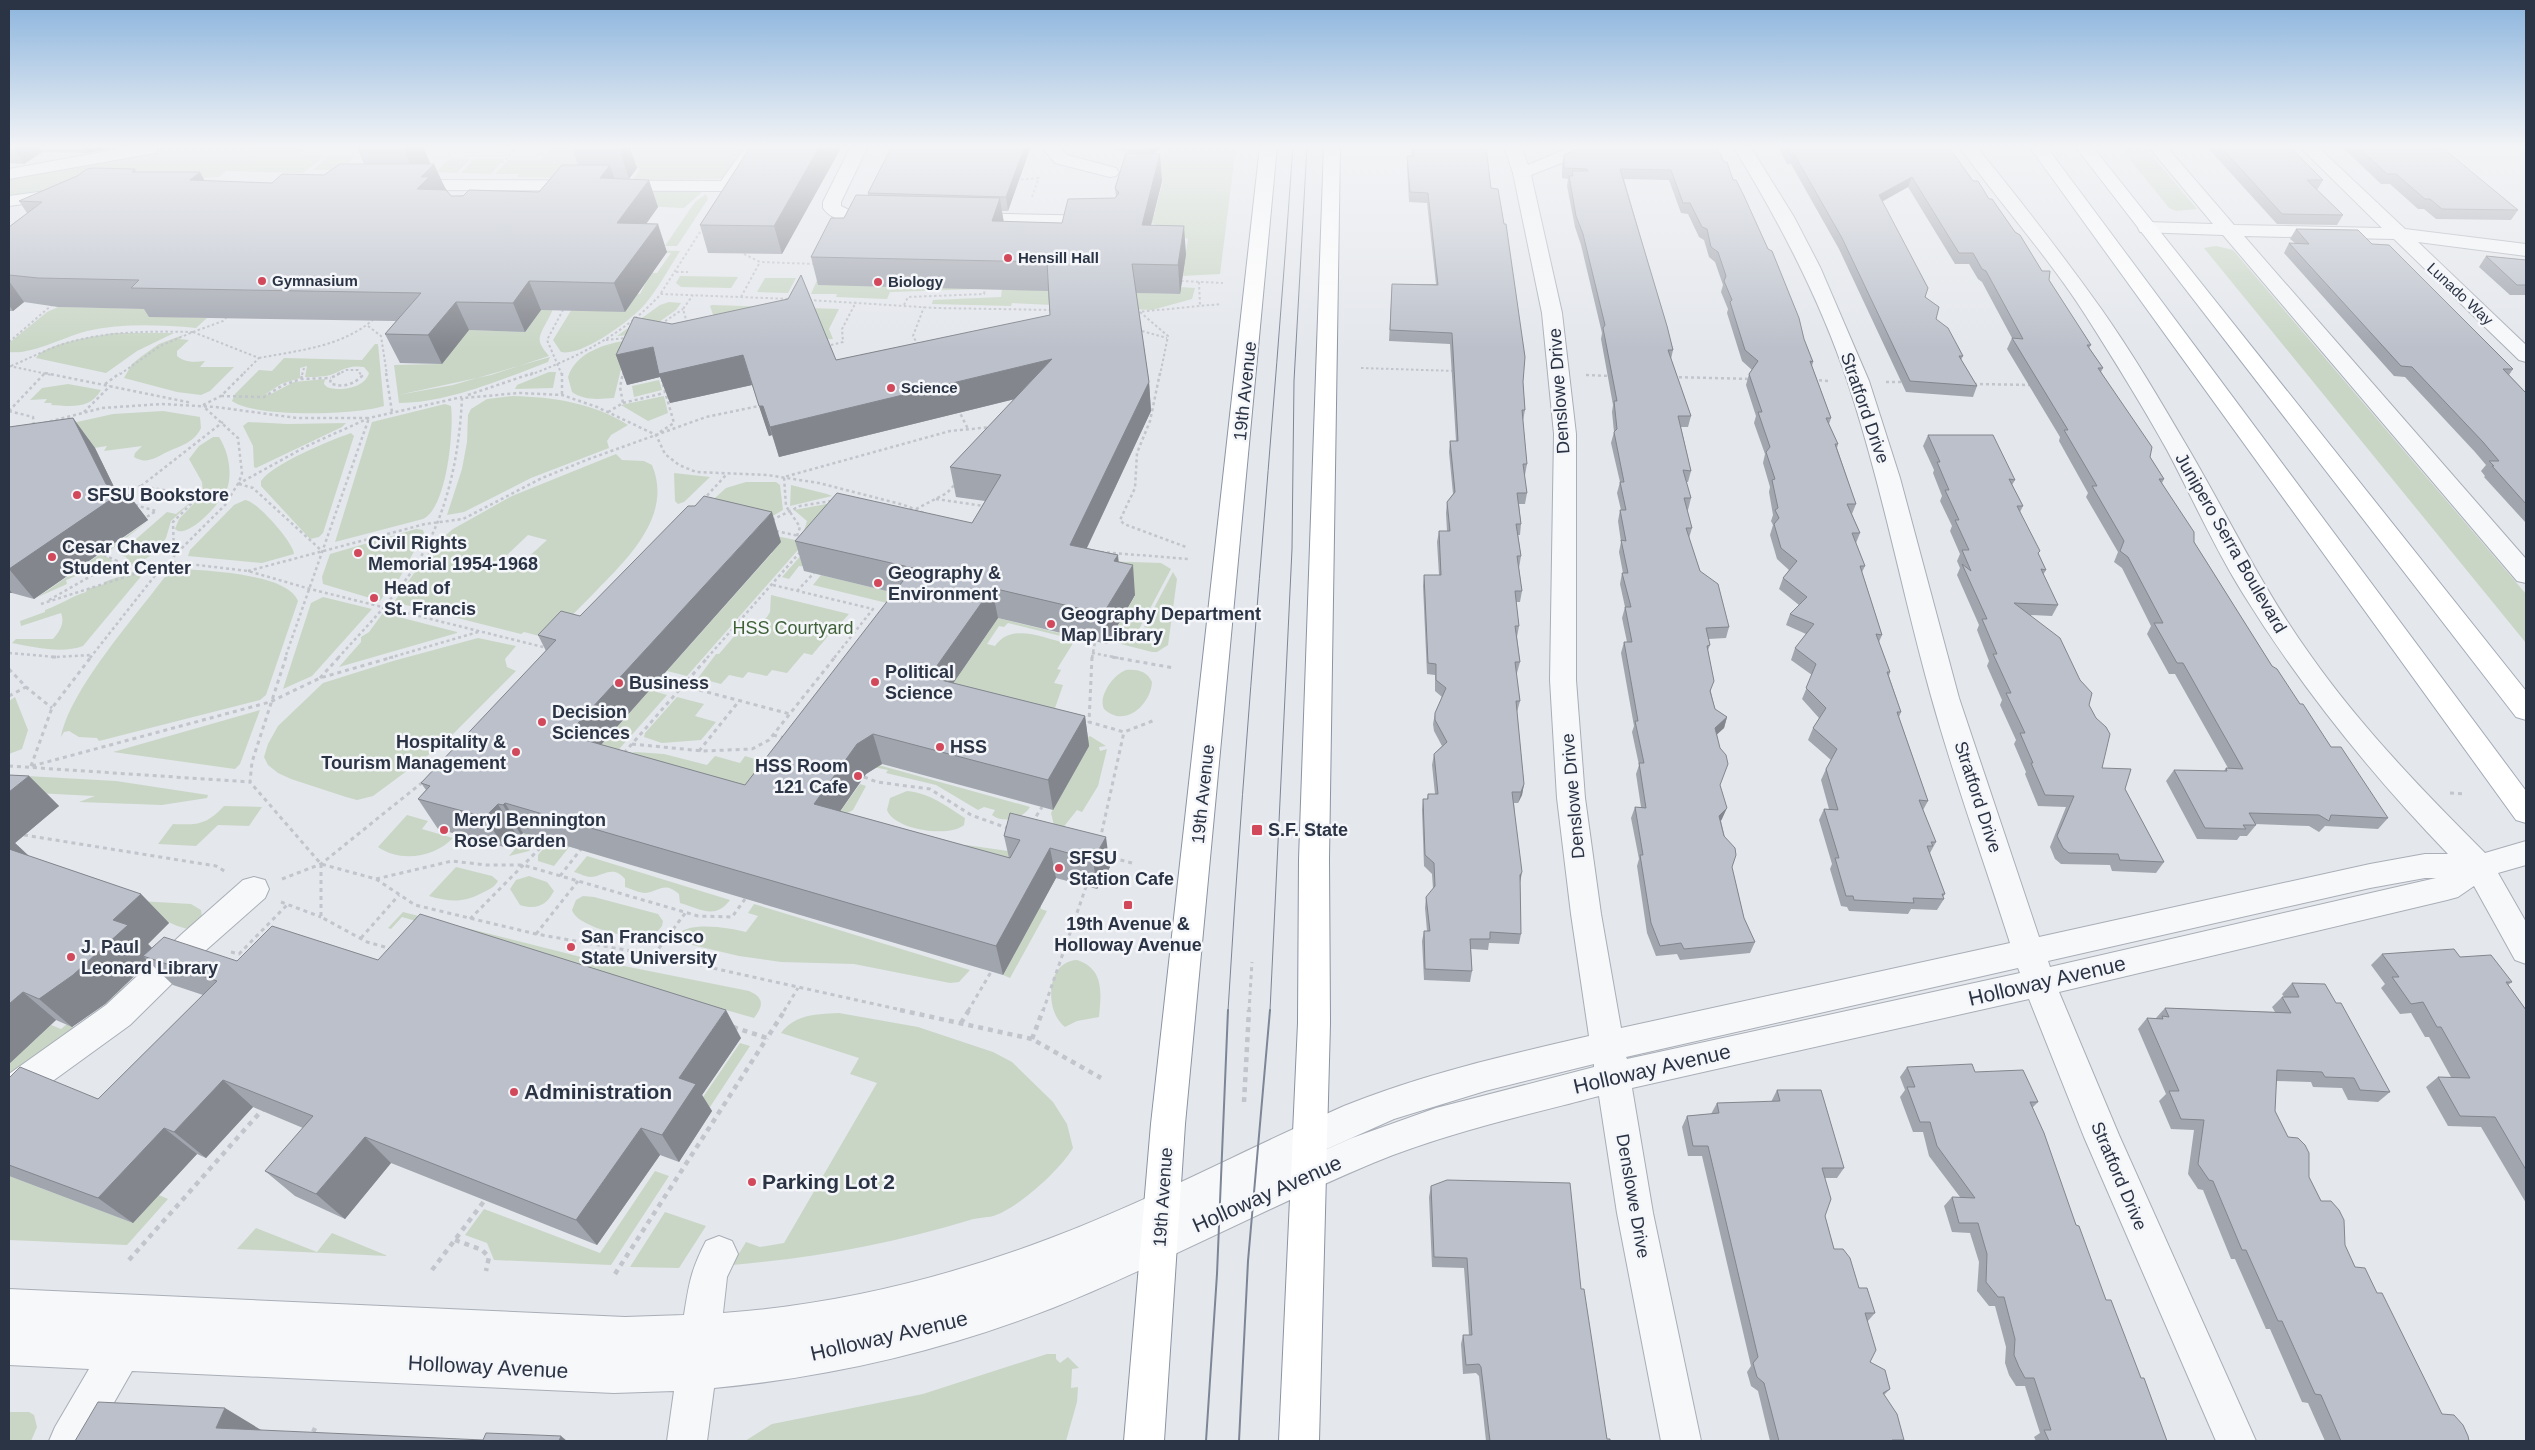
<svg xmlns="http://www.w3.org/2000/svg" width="2535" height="1450" viewBox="0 0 2535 1450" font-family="Helvetica,sans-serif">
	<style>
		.green { fill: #c9d6c5; fill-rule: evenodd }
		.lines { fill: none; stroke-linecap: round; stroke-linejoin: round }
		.minor-casing { stroke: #a9aeb7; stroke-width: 2 }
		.major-casing { stroke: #a3abb8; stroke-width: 2 }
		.highway-casing { stroke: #8b94a3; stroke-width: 2 }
		.path-far3 { stroke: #c2c5cb; stroke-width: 2; stroke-dasharray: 2.5 2.5; stroke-linecap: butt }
		.path-far2 { stroke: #c2c5cb; stroke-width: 2.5; stroke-dasharray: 3 3; stroke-linecap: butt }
		.path-far1 { stroke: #c2c5cb; stroke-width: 3; stroke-dasharray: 4 4; stroke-linecap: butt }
		.path { stroke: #c2c5cb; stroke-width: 4.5; stroke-dasharray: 5 5; stroke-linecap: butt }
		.minor { fill: #f7f8fa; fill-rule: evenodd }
		.major { fill: #fff; fill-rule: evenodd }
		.highway { fill: #fff; fill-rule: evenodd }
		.tram-far1 { stroke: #7d8696; stroke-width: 1 }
		.tram { stroke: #7d8696; stroke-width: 2 }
		.wall { fill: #a1a5ae }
		.shaded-wall { fill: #83868d }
		.building { fill: #bbc0ca; stroke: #83868d }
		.poi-dot { fill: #d1495b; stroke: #f4f6f9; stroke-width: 2 }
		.labels { text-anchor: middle; stroke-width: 5; stroke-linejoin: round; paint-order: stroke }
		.far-poi-label { font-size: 15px; font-weight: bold; fill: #2b3445; stroke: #f4f6f9; text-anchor: start }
		.far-street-label { font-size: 15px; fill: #2b3445; stroke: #f4f6f9 }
		.street-label { font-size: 18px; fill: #2b3445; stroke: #f4f6f9 }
		.poi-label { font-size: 18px; font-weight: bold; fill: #2b3445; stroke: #f4f6f9; text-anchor: start }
		.park-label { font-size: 18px; fill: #3f6138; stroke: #f4f6f9 }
		.near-street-label { font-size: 21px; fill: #2b3445; stroke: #f4f6f9 }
		.near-poi-label { font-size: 21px; font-weight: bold; fill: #2b3445; stroke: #f4f6f9; text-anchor: start }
	</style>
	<rect width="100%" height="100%" fill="#e4e7ec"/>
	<!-- green -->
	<path class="green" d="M174,146H308L299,155L325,156L303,173L226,171L219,177L156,180L9,196V176Z
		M553,146H747L723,178L717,179L633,180L640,169L637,168H591L630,178L628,179L517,177L519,174H495L508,160H541Z
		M1173,146H1236L1220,274L1182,276L1188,239L1143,219L1154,215L1163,181L1151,179L1160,158Z
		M2119,146H2144L2197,209L2176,211L2169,208Z
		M328,156H356L341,170H313Z
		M450,158L470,159L457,173L436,172Z
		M474,159H504L491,174L461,173Z
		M611,190L702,192L684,208H680L645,206Z
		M706,194L708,199L677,246H665L695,202Z
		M2216,246L2233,250L2526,594V643L2204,248Z
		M631,250L680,251C669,268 659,287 646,303C633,319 582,357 561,352L553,340L572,309L625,312L637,294H640L651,273H657L671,253Z
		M680,276L738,277L731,288L681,287L676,283Z
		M765,278H796L788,293L757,292Z
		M818,278L979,289L890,292L887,299L836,297L837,294H811Z
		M1180,287L1195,288L1192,299L1152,310L1012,303L1011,306L932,304L933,300L1001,297L1002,289L1179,294Z
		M669,302L681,303L676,310L642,334L617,336L660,305Z
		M545,304H554C553,316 537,333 540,342C541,347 546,352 549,356L491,375L398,395L394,365L442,364L469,330L525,332Z
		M712,305L839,309L829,329L833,339L723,343L710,306Z
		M58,307L158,309L150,316L207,318L196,328C160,325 123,323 87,331C63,337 32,355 9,352V343L47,312Z
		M114,333H174L137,351L106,373L36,358C44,343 98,336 114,333Z
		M183,335L179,339L189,340L177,351V356C185,363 195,362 205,361L200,367H234L210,391L201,395L177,392L124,378L132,364L142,356L159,344Z
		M628,340L614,398C599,399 585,401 572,392L568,377C576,352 605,344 628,340Z
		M375,344H378L384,406C357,415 255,418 232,401L235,394L259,370L272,371L284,358L362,360ZM307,366L305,377C312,377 319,377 326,376C340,373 346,364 364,367L369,373C365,388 340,392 327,387L324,384L325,379L294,382L269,395L266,394L281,384L300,378V368Z
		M550,357L548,362C503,379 448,403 399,403L398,395L453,385Z
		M549,372H556L553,388L515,389L517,385Z
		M659,380L662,390L634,397L632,386Z
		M68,384L101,390C90,410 70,406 51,405L52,403H44L47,399L30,400L42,388Z
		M513,396C553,397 594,403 628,425L611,435L607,441L609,448L531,478L464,512L447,515L462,469L467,442L468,415L471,409L487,399Z
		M664,396L668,413L648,421L621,405Z
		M445,404L451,406C454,430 447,508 423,519L335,542L372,422Z
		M163,411L200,417L201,428C194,443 180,446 167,452C157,457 146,465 134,457L135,453L142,446L104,451L107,446L9,461L68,424L113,414Z
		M248,422L288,424L346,423L342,427L256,468L254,467L253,446L243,426Z
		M351,433L354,436L323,533L319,537L310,539L261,486V481C274,463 329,441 351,433Z
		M213,437H219C228,451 232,470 228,486C224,500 192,535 178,531L175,529L179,519L203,494L202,482L189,459L199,446Z
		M616,454L622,460L644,461L652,465C673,515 629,557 597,590C581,606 565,623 547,638L524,632L521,634L394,602L433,546L453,529L512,496ZM528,535L547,540L524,561L506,556Z
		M674,473L710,477L684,502L678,504L675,501Z
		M746,482H776L780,485L783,510L771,517L706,506L726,488Z
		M791,485L827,494L832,496L790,506Z
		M197,497L171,521L166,538L156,552L133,567L126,557L119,554L167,512L176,514Z
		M245,500C256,500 294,543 294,554L262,563L188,556L190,550L234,505Z
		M837,502L804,531L807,521L794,510Z
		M843,507L1017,558L1161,563L1171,569L1136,635L1139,640C1146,643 1150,643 1156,638L1155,630L1144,627L1173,572L1177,579L1168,645L1157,652H1152L1109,641L1135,596L799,566L789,579L782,577Z
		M148,521L104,555L113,561L66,580L67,584L38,597Z
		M416,529L423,530L424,533L399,579H395L380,601L323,584L322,577L330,554Z
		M753,531L805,542L687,676L667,671L772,553Z
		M184,569C210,571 288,574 298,601L266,695L260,700L99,741L97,738L79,737L69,731L64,732L61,737C70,690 134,618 164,578L171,573Z
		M138,570H142L143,574L83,646C62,654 33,647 12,643L16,639H53C60,631 65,623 61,613L21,626L20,621L45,612V610C62,604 70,597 86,592L87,589L104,584V582Z
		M821,575L895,593L887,603L813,585Z
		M771,595L849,614L840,624L832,622L824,633L829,635L812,655L804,653L787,673L772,670L767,676L748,672L743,678L729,675L721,684L698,678L716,654H719L742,627L757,624L767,617L770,612Z
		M323,597L372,609L312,676L283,689L311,603Z
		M383,613L457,632V633L339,667L361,642V637L369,632Z
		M998,618L1083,639L1082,641L1075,640L1057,669L1061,670L1054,683L1063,685L1055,708L1077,744L1090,736L1106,746L1099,747L1100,751L1107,749L1098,786L1082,812L1077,810L1062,829L1054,825L1051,813L1084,753L937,707ZM1008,623L1069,638H1070L1066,643C1043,638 1011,622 995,646L987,644L999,626L1004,627Z
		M478,638L516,646L505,659L507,667L516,671L442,745L373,796L357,800L346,797L291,779L278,773L268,765L264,757L268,744L278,726L323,683L393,661Z
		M1126,670C1137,669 1147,671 1152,682C1151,704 1125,729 1104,709C1098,696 1113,675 1126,670Z
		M650,690L667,695L529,851L509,856L526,836L522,834Z
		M15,697L28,730L22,749L9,754V701Z
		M677,697L704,704L695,716L716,722L701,740L662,743L644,737L645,733Z
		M260,710L240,764L235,769L113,752Z
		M636,752L664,754L707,765L715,756L740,763L745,756L772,764L754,814L629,753Z
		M875,764L1030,807C1023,819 1003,824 992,815L995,810L984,807L978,810L936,785L886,773L888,770L873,767Z
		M9,775L116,781L208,795L207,798L162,805L79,802L95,796L35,793Z
		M860,784L866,786L853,810L846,814L962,849L966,845L1008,851L1041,901V909L1047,911L1010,978L1003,975L1040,906L824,834Z
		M907,791C930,793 946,806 965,818L964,825C949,838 894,830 887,810L890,798Z
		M224,806L262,807L249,826L218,825L196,846L158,844L173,824C198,825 206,825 224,806Z
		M407,815L428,821L422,829L453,838C435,857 401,863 378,847Z
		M571,816L570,846L554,866L538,861V855Z
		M587,856L730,900C715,920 701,909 680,903L679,894C664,881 660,891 645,893C640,893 631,889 625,887V879C612,864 603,877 590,877C586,877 579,873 574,872Z
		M456,867L492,876L498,881C495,887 488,890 482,893C463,903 450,902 429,896Z
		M529,876L547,882L554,891C546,906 536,910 520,905L510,889L516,880Z
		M583,896L594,897L658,914L663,921L662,926C657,933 650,936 642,937C626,938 576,926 572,910L576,900Z
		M139,901L191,904L201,910L202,917L193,930C170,926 157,916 139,901Z
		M754,904L970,970L959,982L950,983L854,964L781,962L739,956L688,944L677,936C687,920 731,928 746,932L758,916L748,913Z
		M403,912L589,959L749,991C765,998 763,1006 754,1018L402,917L391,929L388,928Z
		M1077,960C1105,969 1101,994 1099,1017L1077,1021L1065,1027C1044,1011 1046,961 1077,960Z
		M118,989L126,993L83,1031L30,1061L9,1076V1064L51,1025L61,1029L67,1024L79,1029L116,994L114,993Z
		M839,1013L918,1027L993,1052L1012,1062L1053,1102L1067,1124L1073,1148C1060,1170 1020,1206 996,1215C989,1218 979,1217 970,1220C892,1244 813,1258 732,1265L746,1242L760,1247L784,1243L877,1083L850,1074L859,1058L781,1033C795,1014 818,1014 839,1013Z
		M740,1043L750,1046L710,1107L699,1103Z
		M655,1171L669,1176L611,1265L494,1260L487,1243L465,1235L484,1209L600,1253Z
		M9,1176L133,1223L159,1195L168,1199L127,1245L9,1240Z
		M665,1212L706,1226L679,1268L630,1267Z
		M256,1228L317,1252L332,1233L388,1256L237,1249Z
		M1047,1354H1056V1359L1060,1363L1068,1357L1079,1368L1072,1369L1071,1388L1078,1387L1077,1402L1066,1441H745L772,1424L923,1394Z
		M9,1412H29L34,1415L37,1427L31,1441H9Z"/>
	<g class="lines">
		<!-- minor casing -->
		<g class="minor-casing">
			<path id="minor" d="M135,146H160L155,153L149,154L9,179V169Z
				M746,146H763L736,187L725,191L406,190L400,189L397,185L400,181L406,180L721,181Z
				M851,146H868L841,202V206L849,210L888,212L891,216L888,220C870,225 835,226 823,208V202Z
				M1041,146H1059L1067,155L1116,168L1119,172L1116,176L1110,177L1055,163Z
				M1504,146H1521L1528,165L1573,146H1597L1595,150L1531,175L1562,313L1576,434V680L1585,798L1601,914L1621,1028L2010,943C1984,861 1954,779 1931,696C1902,592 1882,486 1848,383C1820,299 1779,221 1733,146H1750L1794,217L1820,267L1869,381L1900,478L1959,698L2039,937L2370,864L2425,854H2448C2370,773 2302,689 2242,592C2214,547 2192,497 2167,450C2142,405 2114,360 2086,316C2048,256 2000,204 1959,146H1976C2020,200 2062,254 2102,310C2133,354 2161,402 2188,448C2229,518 2263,590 2311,656C2362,728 2423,791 2485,853L2526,841V865L2498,873L2526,922V964L2515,960L2474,886L2458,897L2447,900L2059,992L2119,1135L2256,1441H2216L2084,1137L2029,999L1632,1088L1653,1213L1701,1441H1661L1617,1213L1599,1096C1523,1116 1446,1133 1373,1163C1278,1203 1186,1251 1091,1292C972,1344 843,1376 714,1388L707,1441H667L674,1391L614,1393L132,1371L92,1441H49L55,1427L89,1369L9,1365V1289L625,1317L684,1315C689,1283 691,1270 706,1241L719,1236L732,1241L738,1254L727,1277L723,1313C835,1305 946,1278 1051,1238C1151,1200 1246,1149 1344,1106C1423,1074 1507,1055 1589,1036L1571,914L1557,798L1550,680L1554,434L1542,313L1513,173ZM2425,878H2436L2050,967L2048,961L2370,888ZM2018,968L2020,973L1627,1059L1626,1057ZM1594,1064V1067L1436,1108L1352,1138L1282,1169L1394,1119L1485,1091Z
				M2148,146H2166L2234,225L2382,228L2299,146H2317L2405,229L2526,244V256L2418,242L2526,345V362L2519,360L2394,239L2244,236L2526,559V583L2517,581L2223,235L2140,232L2138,228L2140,224L2147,222L2213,224Z
				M61,189L67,190L70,194L67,198L9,206V196Z
				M965,213L1100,216L1106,217L1109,221L1106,225L1100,226L959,222L956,218L959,214Z
				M254,877L265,880L269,889L265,898L205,951L130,1025L21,1104L9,1108V1074L106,1005L183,933L243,880Z"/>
		</g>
		<!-- major casing -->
		<g class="major-casing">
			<path id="major" d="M2029,146H2046L2526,791V823L2516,820Z
				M2075,146H2092L2526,691V720L2516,717Z"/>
		</g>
		<!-- highway casing -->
		<g class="highway-casing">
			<path id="highway" d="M1260,146H1277L1185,1124L1164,1441H1124L1151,1124Z
				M1324,146H1340L1329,859L1330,1023L1319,1441H1279L1298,1023L1299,859Z"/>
		</g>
		<!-- path-far3 -->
		<path class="path-far3" d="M889,153L892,146
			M502,163L518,146
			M1016,180L1039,178
			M1032,197L1039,177
			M744,254L760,262L816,264
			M676,272H688
			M1181,281L1223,283
			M1199,282L1200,306
			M661,293L702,229
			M741,297L760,262
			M809,300L936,308L1053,310
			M904,305L908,297L984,294L985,289
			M1137,312L1221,304
			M1140,312L1168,336L1160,375
			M687,323L683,309L693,295
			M661,324L683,309
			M368,326L381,336L387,375
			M1142,331L1167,338
			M193,332L259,358L242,375
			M193,332L223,321L228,316
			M606,340L627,338
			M9,342L53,304
			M831,345L843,342L842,329L856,302
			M918,345L913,336L924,307
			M259,358C300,350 343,347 375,318
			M9,366L52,375
			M11,366C28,359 43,351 60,345C103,331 148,331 193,332L160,346L119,375
			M1361,368L1456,371
			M302,375L304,368
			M337,375L346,370H358L361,375
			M530,375C580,356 624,334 661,294L791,299
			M562,375L547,340L564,308
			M623,375L624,371"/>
		<!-- path-far2 -->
		<path class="path-far2" d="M45,373L192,403
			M340,373L331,378L330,383C342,388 353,385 362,376L360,373
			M386,373L392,412
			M562,373V395
			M1160,373L1150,421L1137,453L1135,488L1120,520L1124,524L1186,547
			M1586,375L1610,376
			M1673,377L1752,379
			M301,379L303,373
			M1813,380L1830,381
			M1886,382H1905
			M105,384L120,373
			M1974,384L2032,385
			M468,395L533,373
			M221,396L264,397L283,385L301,379L331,378
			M623,403L664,393
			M203,405L221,396L244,373
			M958,409L968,429
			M9,411L44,374
			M9,411L33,417L34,426
			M84,412L110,386
			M608,412L623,403L620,387L623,373
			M44,423L102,408L162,404L216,407L297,418H369L285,658
			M660,432L674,423L662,381L664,380
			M238,484L307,446L369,418L462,397
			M239,484L253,488L322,551
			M141,486L223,422
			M121,490L141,486L199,496L173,522L174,555
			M936,499L984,506
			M703,500L726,475
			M135,505L156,511
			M916,509L947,493L956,483
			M142,520L156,511
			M772,520L800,506L831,501
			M776,531L799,536
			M797,536L800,527L786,506L784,477L950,431L992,427
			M1101,552L1188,559
			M248,571L425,524L463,519L542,478L589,459L706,417L759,406
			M773,585L873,609L834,658
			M797,591L814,573
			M49,600L117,561L97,552
			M41,604L172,562L248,571L310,589L547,648
			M9,653L55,657L91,655
			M1092,653L1119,658
			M90,658L157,573L172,562L174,556L225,505L239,482L242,473L238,438L203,406
			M338,658C364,629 392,601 414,568C447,517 459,458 462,398L520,393L562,395L597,407L656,435L665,454L679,465L696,472L767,475L819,483L904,505L924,513
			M389,658L478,632
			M707,658L801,551
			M1092,658L1095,642"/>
		<!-- path-far1 -->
		<path class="path-far1" d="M52,657H60
			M286,657L252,762L250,782L321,864L376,879L415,905L536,934L654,955L906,1011
			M1092,657L1089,722L1124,732L1155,720
			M1112,657L1174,668
			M9,669L26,687L52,708
			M320,678L339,657
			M684,686L790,714
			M9,696L26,687
			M773,735L785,738
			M632,744L703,751L752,749L769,740L835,657
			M699,751L739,701
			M624,753L708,657
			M9,766L250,782
			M31,766L52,708L91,657
			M32,766L270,702L320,678L393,657
			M864,777L877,782L930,789L971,815L1010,829
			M2450,793L2466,794
			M1032,823L1042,807
			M24,835L216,866L226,872
			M1100,840L1124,732
			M1105,856L1132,863
			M321,864V917L367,942L392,949
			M560,876L581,849
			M282,879L321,864L424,781
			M376,879L452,861L486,865H523L698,916L732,917L745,899
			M281,902L321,917
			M470,919L551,837
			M536,934L578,881
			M361,938L399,895
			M231,952L239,954L287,905
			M654,955L686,912
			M784,1011L798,988
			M968,1011L991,972
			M1043,1011L1087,884
			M1249,1011L1252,962"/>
		<!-- path -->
		<path class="path" d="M900,1010L1032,1039L1101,1078
			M961,1023L969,1010
			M733,1027L767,1038L785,1010
			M1032,1039L1043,1010
			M1244,1102L1249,1010
			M455,1240L482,1250L489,1257L486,1271
			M129,1260L263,1109
			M432,1270L485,1200
			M615,1274L767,1038
			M309,1441L315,1428"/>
		<!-- minor -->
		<use href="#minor" class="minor"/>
		<!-- major -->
		<use href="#major" class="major"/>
		<!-- highway -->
		<use href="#highway" class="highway"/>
		<!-- tram-far1 -->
		<path class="tram-far1" d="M1228,1011C1245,722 1273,435 1293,146
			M1270,1011L1292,549L1294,381L1307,146"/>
		<!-- tram -->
		<path class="tram" d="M1206,1441L1217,1274L1228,1010
			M1239,1441L1248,1261L1270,1010"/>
	</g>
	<!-- wall -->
	<path class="wall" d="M9,146H112L109,149L87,153L42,152L24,164L9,163Z
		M361,146H423L430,163L429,164L451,196L539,192L578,165L573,151L577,146H629L637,168L629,179H615L658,207L646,224L667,252L625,312L541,310L525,332L469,330L442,364L400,363L385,334L396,321L149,317L144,309L58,307L24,302L13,311H9V227L27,213L19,201L135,169L137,172L204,181L272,183L324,175L364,164L358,150Z
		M751,146H842L782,254L708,253L700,225Z
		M892,146H1031L1008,211H1002L1004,222L1062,223L1115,198L1116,197L1115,188L1132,153L1102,146H1163L1154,154L1162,181L1151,225L1186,254L1180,294L1136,293L1149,382L1151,411L1087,548L1118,555V562L1135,595L1107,644L998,618L953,683L1085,716L1089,746L1053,810L882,764L866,774L840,811L1009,858L1004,836L1010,813L1110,867L1097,889L1056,878L1003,975L523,833L521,835L516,834L504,847L438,829L418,799L426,790L421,783L546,651L538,635L580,616L781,542L601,745L745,785L895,593L804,571L795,541L972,523L985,501L956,497L950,467L1015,399L779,457L772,435L769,436L752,385L670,403L660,377L627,385L616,355L836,360L1050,315L1048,291L818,285L811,257L844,218L868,196V193Z
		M1411,146H1483L1491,188L1523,382L1525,410L1523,421L1527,464L1525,475H1524L1527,493L1525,504H1519L1521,524L1520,535H1518L1521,556L1519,568L1522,591L1520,602H1516L1519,626L1517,637L1520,662L1517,673H1516L1520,701L1517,712L1524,784L1522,795L1518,803H1514L1520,884L1521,934L1519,944L1489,943L1488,950L1471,949L1472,971L1470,982L1424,980L1422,941L1424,931H1427L1425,908L1426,897L1433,889L1432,874L1424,866L1422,810L1423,799H1427L1428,794H1435L1432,765L1434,754L1442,746L1434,731L1433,724L1435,713L1442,697L1435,691V675L1427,674L1423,586L1424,575H1439L1437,542L1439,531H1447L1446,513L1447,502L1453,494L1449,452L1450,441H1456L1450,344L1389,341L1392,284H1436L1427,203L1409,202L1407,166V156H1412Z
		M1778,146H1948L1973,181L1989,199L2049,280L2091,345L2089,348L2103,368L2101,372L2150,457L2164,479L2162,483L2194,542L2272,666L2300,704L2331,747L2388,818L2378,829L2325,826L2319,832L2309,826L2255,824L2256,825L2247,836H2240L2237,840L2197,839L2166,781L2174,770L2224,771L2226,768H2228L2175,674H2169L2147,634L2151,626L2122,568L2114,562L2118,552L2086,497L2088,493L2059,441L2060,437L2007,349L2012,338L1982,282L1978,279L1969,264H1955L1908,187L1882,202L1936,319L1963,356L1961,360L1977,386L1973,397L1906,392L1839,249L1791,164H1787Z
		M2206,146H2289L2323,180L2317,190L2343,215L2337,225L2277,224Z
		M2341,146H2429L2518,210L2511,220L2436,219L2424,209H2418L2390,184H2381Z
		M1564,155L1724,162L1733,180L1813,362L1812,366L1831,418L1829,424L1838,444L1837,448L1856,504L1852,514L1860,533L1856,543L1865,566L1862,572L1882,635L1879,642L1890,672L1889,676L1901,712L1899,717L1928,801L1923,810L1936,842L1930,853L1945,894L1943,897L1944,899L1937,910L1911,909L1908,914L1849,911L1847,907L1841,906L1830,869L1832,864L1819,820L1824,809H1829L1821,780L1826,769L1831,760L1808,740L1813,728L1819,718L1802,699L1812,675L1791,660L1795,648L1806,634L1786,625L1790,614L1799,605L1779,589L1783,578L1789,570L1777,559L1770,535L1773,525L1771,521L1773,515L1769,492L1770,487L1763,463L1765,454L1754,423L1756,416L1746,385L1749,374L1752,370L1742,361L1727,313L1728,309L1721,292L1723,285L1715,262L1709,257L1704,240L1699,237L1688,214L1681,213L1669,180L1624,179L1673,350L1671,359L1691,416L1688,427H1681L1691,471L1688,482H1686L1691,498L1688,510H1687L1692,528L1689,538L1700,571L1729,627L1726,638L1708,639L1710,645L1708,650L1711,692L1715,709L1727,717L1724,728L1717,734L1722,819L1721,821L1744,918L1755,942L1750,953L1680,960L1677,954L1656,956L1647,933L1637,866L1639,859L1631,818L1635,807H1641L1636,774L1639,765L1632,732L1634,726L1621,653L1624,642H1627L1622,618L1625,607L1620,584L1622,573H1623L1619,552L1621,542L1618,521L1620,510H1621L1617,493L1620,482L1611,443L1614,432L1612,412L1613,405L1601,339L1602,333L1581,245L1575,227L1567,186L1568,179L1562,178V165Z
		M2296,229L2372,244L2513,369L2509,375L2526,393V523L2484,477L2485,476L2481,471L2486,465L2475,452L2405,377L2394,376L2284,253L2289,243H2295L2290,239Z
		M2486,256L2526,260V295H2510L2479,267Z
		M73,418L95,448L114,487L125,490L148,520L34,599L12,593H9V427Z
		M1928,435L2015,480L2012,485L2023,506L2020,512L2038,553L2046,570L2043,575L2058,605L2052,616L2030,615L2089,705L2102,768L2125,789L2164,862L2156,873L2112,871L2110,865L2061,864L2055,859L2050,847L2066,807L2038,806L2025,774L2026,772L2014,744L2016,740L2000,705L2002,700L1987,666L1989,661L1977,630L1979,625L1957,575L1960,568L1957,561L1960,554L1950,531L1952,526L1940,501L1942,496L1933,473L1934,470L1923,446Z
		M9,775L29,776L59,806L15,843L29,856L141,894L169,923L148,944L152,948L237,961L378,960L741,1038L702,1095L712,1111L679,1162L660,1155L597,1245L391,1163L345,1219L295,1196L265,1171L303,1128L253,1107L206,1158L197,1154L133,1223L9,1176V1078L98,1099L203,995L173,985L149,962L105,1004L72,1027L56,1020L9,1064Z
		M2382,954L2460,957L2512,982L2508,985L2526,1010V1203L2481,1127L2448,1126L2426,1087L2438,1077H2451L2429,1037H2425L2411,1013L2400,1014L2381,988L2385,984L2371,965Z
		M2292,983L2336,1003L2390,1092L2378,1102L2348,1100L2342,1088L2313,1087L2311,1082L2276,1081L2275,1111L2288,1137L2309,1177L2355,1267L2377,1293L2442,1414L2469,1441H2325L2308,1403L2302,1402L2270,1329H2266L2235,1259H2231L2203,1190L2198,1189L2188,1174L2194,1130L2171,1129L2159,1101L2166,1094L2138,1029L2147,1018H2156L2165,1008L2275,1012L2272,1007L2282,997H2284L2282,994Z
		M1907,1067L1975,1072L2038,1102L2032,1108L2076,1225L2106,1300L2141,1378L2167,1441H2036L2034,1437L2040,1433L2025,1386H2016L2009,1375L2005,1363L2006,1347L1995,1306H1989L1977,1291L1979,1262L1970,1233L1952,1232L1944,1206L1952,1197H1960L1929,1156L1923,1132H1913L1900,1097L1905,1090L1900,1077Z
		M1777,1090L1844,1168L1837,1178H1825V1216L1834,1249L1875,1313L1867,1322L1870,1362L1890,1389L1884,1395L1904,1440L1903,1441H1770L1758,1391L1751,1386L1747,1372L1751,1366L1702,1156H1688L1682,1127L1687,1116L1711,1114L1717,1103L1771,1102Z
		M1431,1186L1581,1289L1607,1439L1610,1441H1486L1479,1376L1476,1373L1463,1374L1461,1344L1463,1335H1469L1464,1268L1432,1267L1429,1197Z"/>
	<!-- shaded-wall -->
	<path class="shaded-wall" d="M13,146H38L42,152L24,164Z
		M83,146H112L109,149L87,153Z
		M408,146H423L430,163L416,177L404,150Z
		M623,146H629L637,168L629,179L620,151Z
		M820,146H842L782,254L774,226Z
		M1025,146H1031L1008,211L1006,197Z
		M1150,146H1163L1150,157Z
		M1160,154L1162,181L1144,253L1142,225Z
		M434,164L447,192L417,189L421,177Z
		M610,165L619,192L600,178Z
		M200,172L215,200L190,180Z
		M1912,177L1908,187L1875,205L1879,195Z
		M649,180L658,207L627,251L617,223Z
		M1000,198L1004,226L992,221Z
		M658,224L667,252L625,312L614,283Z
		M1184,226L1186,254L1180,294L1178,265Z
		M9,281L24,302L13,311L9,305Z
		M529,281L541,310L525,332L513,303Z
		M456,302L469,330L442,364L428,335Z
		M653,347L743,355L752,385L670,403L660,377L627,385L616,355Z
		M1052,359L1056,389L779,457L770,427Z
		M1149,382L1151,411L1074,575L1070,545Z
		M759,406H763L772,435L769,436Z
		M73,418L95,448L118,495L125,490L148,520L34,599L9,569L106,484Z
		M772,512L781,542L583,765L567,735Z
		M1118,555L1121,585L1133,565L1135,595L1107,644L1103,614L1114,561Z
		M992,588L998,618L937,707L929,677Z
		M9,589L12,593H9Z
		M1085,716L1089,746L1053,810L1048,780Z
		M1727,717L1724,728L1712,739L1715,728Z
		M873,734L882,764L866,774L825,833L814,804L857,744Z
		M29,776L59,806L15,843L33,860L9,861V792Z
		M1524,784L1522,795L1518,803L1521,792Z
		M505,803L523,833L521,835L503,805Z
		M498,804L516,834L504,847L485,817Z
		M1727,808L1722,819L1715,827L1719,816Z
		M1106,837L1110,867L1097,889L1093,860Z
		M1050,848L1056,878L1003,975L996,946Z
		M1522,872L1520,883V875Z
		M141,894L169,923L148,944L158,954L143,956L149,962L105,1004L72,1027L39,999L113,920Z
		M23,992L56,1020L9,1064V1004Z
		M726,1010L741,1038L702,1095L712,1111L679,1162L662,1135L679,1078Z
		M223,1080L253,1107L206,1158L174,1132Z
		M164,1128L197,1154L133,1223L98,1198Z
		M641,1128L660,1155L597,1245L576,1220Z
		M365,1137L391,1163L345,1219L316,1194Z
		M225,1408L271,1436L216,1428Z
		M561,1436L567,1441H559Z"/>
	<!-- building -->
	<path class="building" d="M361,146H408L404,150H358Z
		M577,146H623L620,151H573Z
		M751,146H820L774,226L700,225Z
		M892,146H1025L1006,197L868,193Z
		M1413,146L1486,147L1491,188L1498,189L1504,224H1506L1525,357L1523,382L1525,410H1522L1527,464H1523L1527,493H1517L1521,524H1516L1521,556H1517L1522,591H1515L1519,626H1515L1520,662H1515L1520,701H1516L1524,784L1521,792H1512L1522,872L1520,875L1521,934L1490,932V939H1470L1472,971L1425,969L1424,931H1430L1426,897L1435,886L1434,863L1425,855L1423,799H1428V794H1438L1434,754L1447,742L1435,720V713L1446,688L1436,680V664L1428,663L1424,575H1441L1439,531H1450L1447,502L1455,492L1450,441H1458L1452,333L1390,330L1392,284L1438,285L1428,193L1410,192L1407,156H1414Z
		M1585,146H1716L1724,162H1727L1733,180H1736L1744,196L1768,249L1772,251L1799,318L1804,339L1813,362L1810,361L1831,418H1826L1838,444H1835L1856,504H1847L1860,533H1852L1865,566H1860L1882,635L1876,634L1890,672H1887L1901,712H1897L1928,801L1919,800L1936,842H1931L1933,846H1927L1945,894H1942L1944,899L1913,898L1914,903L1854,900L1853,896H1846L1835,858H1839L1824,809L1838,810L1826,769L1837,749L1813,728L1826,708L1806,688L1816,664L1795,648L1814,624L1790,614L1807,597L1783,578L1797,561L1781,548L1774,524L1779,518L1775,510L1778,508L1772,480L1775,479L1766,452L1770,447L1758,412H1762L1749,374L1758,361L1745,350L1730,302L1732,300L1724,281L1726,276L1718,252L1711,247L1707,229L1702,227L1690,203H1683L1671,170L1620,169L1667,326L1673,350H1668L1691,416H1678L1691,471L1683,470L1691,498H1684L1692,528H1686L1700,571L1718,584L1729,627L1706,628L1710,645L1707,646L1714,681L1710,691L1715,709L1727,717L1715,728L1720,748L1726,755L1728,764L1720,785L1727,808L1719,816L1724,836L1735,848L1736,855L1732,867L1744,918L1755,942L1684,949L1681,943L1660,946L1651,923L1640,855H1643L1635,807L1646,808L1639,763H1644L1635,721H1638L1624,642H1632L1625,607H1631L1622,573H1628L1621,540L1626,541L1620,510H1626L1620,482H1624L1614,432L1617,429L1614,401H1617L1603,328L1605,325L1583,234L1576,216L1569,176H1573L1572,171H1588L1587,169L1564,168V155Z
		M1786,146H1948L1973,181H1978L1989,199H1992L2015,232L2020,235L2042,271H2050L2049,280L2091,345H2087L2103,368H2098L2152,447L2150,457L2164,479H2159L2194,532V542L2272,666L2277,669L2300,704H2303L2331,747H2341L2388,818L2331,815L2329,821L2319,815L2249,813L2256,825H2243L2246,829L2205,828L2174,770L2227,771L2226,768L2243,769L2183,663H2177L2154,623H2163L2128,557L2120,551L2124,541L2092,486H2097L2064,430H2068L2012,338L2023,339L1986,271L1982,269L1973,253H1959L1912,177L1879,195L1928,288L1925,297L1939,307L1936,319L1948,328L1963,356H1959L1977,386L1910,381L1842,238L1794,154H1790Z
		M2220,146H2289L2323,180H2307L2343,215L2282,214Z
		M2357,146H2429L2431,148L2444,149L2518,210L2442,209L2430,199H2425L2396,174H2387Z
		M1126,153L1160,154L1142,225L1184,226L1178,265L1132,264L1149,382L1070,545L1118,555L1114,561L1133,565L1103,614L992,588L929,677L1085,716L1048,780L873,734L857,744L814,804L1010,858L1020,840L1004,836L1010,813L1106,837L1093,860L1050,848L996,946L505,803L503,805L498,804L485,817L418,799L430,786L421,783L556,640L538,635L561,611L580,616L688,506H695L704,496L772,512L567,735L745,785L913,568L795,541L837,493L972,523L1001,475L950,467L1052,359L770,427L763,406H759L743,355L659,374L653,347L616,355L634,317L672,324L788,299L801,275L836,360L1050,315L1047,262L811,257L831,218H844L856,195L1000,198L992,221L1062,223L1068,199L1115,198L1119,193L1115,188Z
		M340,164H434L421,177H429L417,189L446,190L451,196H463L469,190L539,192L562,165H610L600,178L649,180L617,223L658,224L614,283L529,281L513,303L456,302L428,335L385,334L421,293L131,288L139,280L38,278L9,275V227L42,202L19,201L77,176L87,169L93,168L135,169L132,172H200L190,180L272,183L282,174L324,175Z
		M2296,229L2358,230L2372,244L2389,245L2513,369H2503L2526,393V504L2492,466H2494L2489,461H2499L2483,442L2412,367L2401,366L2289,243L2309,244Z
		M2486,256L2526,260V285H2517Z
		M73,418L106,484L125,490L9,569V427Z
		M1928,435H1993L2015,480L2009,479L2023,506H2017L2040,551L2038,553L2046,570L2041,569L2058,605L2014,603L2060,638L2080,680L2092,693L2089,705L2096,718L2106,727L2110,734L2102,768L2131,769L2125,789L2164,862L2120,860L2118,854L2069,853L2063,848L2057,836L2074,796L2045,795L2031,763H2033L2020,733H2025L2006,693H2011L1993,654H1997L1982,619H1987L1962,564L1971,571L1962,550H1969L1955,520H1959L1945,490H1949L1937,462H1940Z
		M9,775L29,776L9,792Z
		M9,849L141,894L113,920L128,925L73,975L39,999L23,992L9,1004Z
		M420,914L726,1010L679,1078L696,1084L662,1135L641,1128L576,1220L365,1137L316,1194L265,1171L313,1116L223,1080L174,1132L164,1128L98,1198L9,1165V1078L20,1067L98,1099L217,981L143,956L164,937L237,961L272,926L378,960Z
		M2454,949L2460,957L2491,955L2512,982H2506L2526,1010V1170L2495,1117L2460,1116L2438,1077L2470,1078L2441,1027H2437L2423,1002L2411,1004L2392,977H2399L2382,954Z
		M2292,983L2325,984L2336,1003H2341L2390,1092L2360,1090L2354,1078L2325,1077L2322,1072L2277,1070L2275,1111L2288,1137L2298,1138L2305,1145L2309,1153V1177L2321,1201H2331L2339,1210L2344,1220L2345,1245L2355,1267L2365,1268L2377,1293H2382L2442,1414L2454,1415L2463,1425L2468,1436L2469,1441H2341L2321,1395L2315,1394L2282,1321H2278L2246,1250H2242L2213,1181L2209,1180L2198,1164L2204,1120L2181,1119L2169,1091H2179L2147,1018L2163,1019L2162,1016L2169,1017L2165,1008L2291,1013L2282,997H2299Z
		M1972,1064L1975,1072L2023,1070L2038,1102H2030L2044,1133L2076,1225L2079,1226L2106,1300H2111L2141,1378H2144L2167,1441H2049L2044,1430H2051L2034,1378H2025L2019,1367L2014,1355L2015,1339L2004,1297H1998L1986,1282L1987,1254L1978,1223H1959L1952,1197L1975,1198L1937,1146L1930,1122H1920L1907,1087H1915L1907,1067Z
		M1777,1090H1821L1844,1168H1822L1831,1199L1825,1216L1834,1249H1843L1850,1258L1859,1288H1867L1875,1313H1865L1876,1350L1870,1362L1885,1370L1890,1389L1883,1393L1897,1414L1904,1440H1892L1893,1441H1779L1764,1383L1757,1377L1753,1363L1758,1357L1708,1146H1693L1687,1116L1719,1113L1717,1103L1780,1101Z
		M1447,1180L1570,1183L1581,1289H1584L1607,1439H1610V1441H1490L1481,1367L1479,1364L1466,1365L1463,1335H1472L1467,1258L1434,1257L1431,1186Z
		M98,1402L225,1408L216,1428L483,1440L486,1433L561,1436L559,1441H75Z"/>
	<!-- sky -->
	<linearGradient id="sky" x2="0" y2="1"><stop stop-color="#8bb4dd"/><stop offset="0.42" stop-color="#f3f4f6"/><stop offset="1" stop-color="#f3f4f6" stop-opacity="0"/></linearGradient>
	<rect width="2535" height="349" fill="url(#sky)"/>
	<!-- markers -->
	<g class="poi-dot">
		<circle cx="1008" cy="258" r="5"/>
		<circle cx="262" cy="281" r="5"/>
		<circle cx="878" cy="282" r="5"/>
		<circle cx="891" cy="388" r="5"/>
		<circle cx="77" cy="495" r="5"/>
		<circle cx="358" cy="553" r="5"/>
		<circle cx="52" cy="557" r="5"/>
		<circle cx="878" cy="583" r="5"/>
		<circle cx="374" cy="598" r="5"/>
		<circle cx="1051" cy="624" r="5"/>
		<circle cx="875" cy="682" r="5"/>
		<circle cx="619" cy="683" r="5"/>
		<circle cx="542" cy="722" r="5"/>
		<circle cx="940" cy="747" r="5"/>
		<circle cx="516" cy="752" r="5"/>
		<circle cx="858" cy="776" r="5"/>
		<circle cx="444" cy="830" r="5"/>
		<rect x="1251" y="824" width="12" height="12" rx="2.5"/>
		<circle cx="1059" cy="868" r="5"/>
		<rect x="1123" y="900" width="10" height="10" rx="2.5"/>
		<circle cx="571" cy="947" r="5"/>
		<circle cx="71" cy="957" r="5"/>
		<circle cx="514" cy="1092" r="5"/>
		<circle cx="752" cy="1182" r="5"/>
	</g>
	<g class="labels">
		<!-- far-poi labels -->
		<g class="far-poi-label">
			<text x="1018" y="263">Hensill Hall</text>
			<text x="272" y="286">Gymnasium</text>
			<text x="888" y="287">Biology</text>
			<text x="901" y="393">Science</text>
		</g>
		<!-- far-street labels -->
		<g class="far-street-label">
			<text transform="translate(2460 294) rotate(43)" y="5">Lunado Way</text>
		</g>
		<!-- street labels -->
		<g class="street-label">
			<text transform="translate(1245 391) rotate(-84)" y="6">19th Avenue</text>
			<text transform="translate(1559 391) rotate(-94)" y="6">Denslowe Drive</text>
			<text transform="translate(1865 408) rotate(71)" y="6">Stratford Drive</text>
			<text transform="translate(2231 543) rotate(60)" y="6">Junipero Serra Boulevard</text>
			<text transform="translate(1203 794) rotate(-84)" y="6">19th Avenue</text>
			<text transform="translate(1573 796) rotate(-95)" y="6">Denslowe Drive</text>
			<text transform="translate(1978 797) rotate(72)" y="6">Stratford Drive</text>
			<text transform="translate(2119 1176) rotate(67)" y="6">Stratford Drive</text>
			<text transform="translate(1633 1196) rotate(80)" y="6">Denslowe Drive</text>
			<text transform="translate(1163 1197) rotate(-86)" y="6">19th Avenue</text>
		</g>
		<!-- poi labels -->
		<g class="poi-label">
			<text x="87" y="501">SFSU Bookstore</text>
			<text x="368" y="549">Civil Rights<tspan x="368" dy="21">Memorial 1954-1968</tspan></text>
			<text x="62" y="553">Cesar Chavez<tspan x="62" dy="21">Student Center</tspan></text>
			<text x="888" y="579">Geography &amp;<tspan x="888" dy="21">Environment</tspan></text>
			<text x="384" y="594">Head of<tspan x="384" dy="21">St. Francis</tspan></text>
			<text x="1061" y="620">Geography Department<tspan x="1061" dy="21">Map Library</tspan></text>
			<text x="885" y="678">Political<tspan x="885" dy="21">Science</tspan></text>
			<text x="629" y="689">Business</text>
			<text x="552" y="718">Decision<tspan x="552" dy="21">Sciences</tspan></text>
			<text x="506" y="748" text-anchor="end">Hospitality &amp;<tspan x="506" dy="21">Tourism Management</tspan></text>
			<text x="950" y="753">HSS</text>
			<text x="848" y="772" text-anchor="end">HSS Room<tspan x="848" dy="21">121 Cafe</tspan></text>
			<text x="454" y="826">Meryl Bennington<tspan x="454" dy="21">Rose Garden</tspan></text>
			<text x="1268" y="836">S.F. State</text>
			<text x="1069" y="864">SFSU<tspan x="1069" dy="21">Station Cafe</tspan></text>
			<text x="1128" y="930" text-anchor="middle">19th Avenue &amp;<tspan x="1128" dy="21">Holloway Avenue</tspan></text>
			<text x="581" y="943">San Francisco<tspan x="581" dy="21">State University</tspan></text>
			<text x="81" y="953">J. Paul<tspan x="81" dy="21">Leonard Library</tspan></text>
		</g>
		<!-- park labels -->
		<g class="park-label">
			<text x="793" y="634">HSS Courtyard</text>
		</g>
		<!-- near-street labels -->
		<g class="near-street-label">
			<text transform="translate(2047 981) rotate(-13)" y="7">Holloway Avenue</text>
			<text transform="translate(1652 1069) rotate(-13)" y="7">Holloway Avenue</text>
			<text transform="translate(1267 1194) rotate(-24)" y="7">Holloway Avenue</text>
			<text transform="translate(889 1336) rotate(-13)" y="7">Holloway Avenue</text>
			<text transform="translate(488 1367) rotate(3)" y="7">Holloway Avenue</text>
		</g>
		<!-- near-poi labels -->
		<g class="near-poi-label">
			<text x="524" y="1099">Administration</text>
			<text x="762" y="1189">Parking Lot 2</text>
		</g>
	</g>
	<!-- border -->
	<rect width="2535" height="1450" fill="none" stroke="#2b3445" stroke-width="20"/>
</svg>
